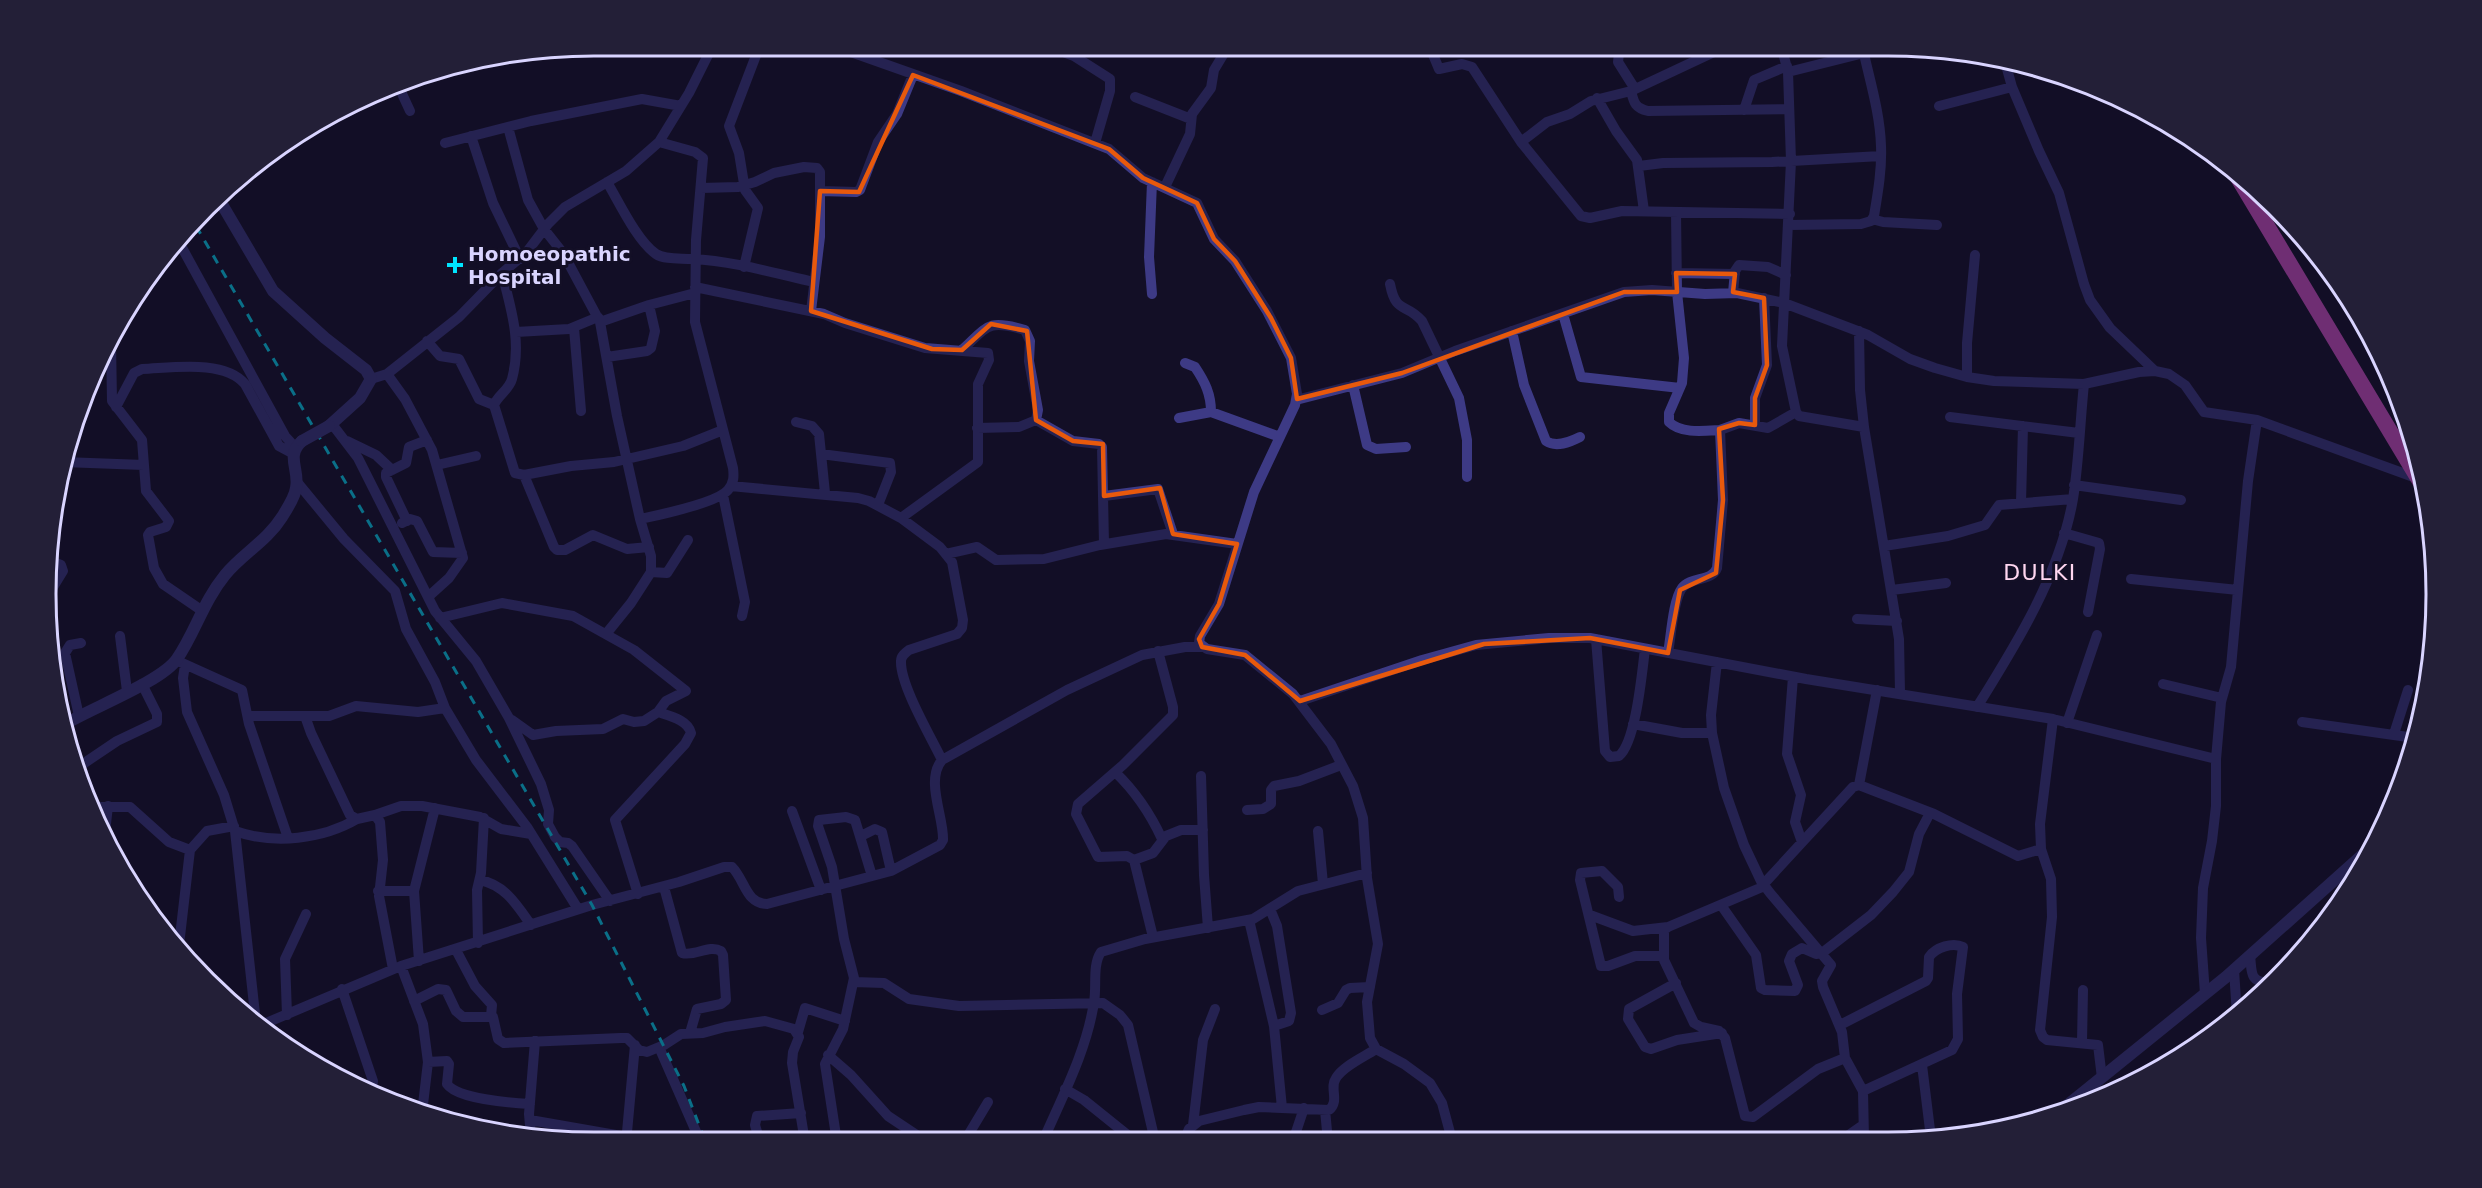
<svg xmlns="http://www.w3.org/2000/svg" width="2482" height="1188" viewBox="0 0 2482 1188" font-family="'DejaVu Sans',sans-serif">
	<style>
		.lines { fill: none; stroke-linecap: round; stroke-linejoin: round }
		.minor { stroke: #3d3a85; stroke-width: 10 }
		.tertiary { stroke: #3d3a85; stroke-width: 12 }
		.trunk { stroke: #e055d1; stroke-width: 16 }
		.rail { stroke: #00e5ff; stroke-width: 3; stroke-dasharray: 9 8; stroke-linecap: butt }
		.tertiary-bridge { stroke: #3d3a85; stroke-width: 12 }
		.marked { fill: none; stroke: #e8590c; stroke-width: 4.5; stroke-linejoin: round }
		.poi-dot { fill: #00e5ff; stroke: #130f26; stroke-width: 2 }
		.labels { text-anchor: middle; stroke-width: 6; stroke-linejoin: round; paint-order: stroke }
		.poi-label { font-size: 20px; font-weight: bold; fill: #d9d4ff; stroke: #130f26; text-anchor: start }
		.quarter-label { font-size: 22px; letter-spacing: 1.5px; fill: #ffd6f0; stroke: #130f26 }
		.rim { fill: none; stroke: #d9d4ff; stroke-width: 3 }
	</style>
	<rect width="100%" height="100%" fill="#130f26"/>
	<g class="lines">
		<!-- minor -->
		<path class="minor" d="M831,45L961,91L1109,149L1143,178L1197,203L1214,239L1235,261L1267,311L1291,358L1297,394L1295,405L1254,492L1219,604L1200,636L1199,643L1207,649L1245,655L1293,694L1331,744L1353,786L1363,818L1367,878L1378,944L1367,1002L1370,1038L1376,1049L1404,1064L1430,1083L1442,1103L1452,1140
			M1045,45L1074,56L1110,79V91L1095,143
			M1429,45L1439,69L1462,64L1472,67L1521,142L1581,216L1590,218L1622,211L1790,214
			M1620,45L1618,62L1635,89
			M1781,45L1788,72L1791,161L1782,346L1796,412L1799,416L1864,427
			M2004,58L2012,87L2039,151L2059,193L2084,284L2090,300L2110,328L2155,371
			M1788,72L1864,53
			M398,85L410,111
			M1631,91C1634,103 1635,108 1648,111L1789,109
			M1135,97L1191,119
			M1597,98L1616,131L1637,160L1644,211
			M1939,106L2012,87
			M1744,110L1754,80L1787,66
			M508,127L528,200L544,229L563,253L600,322L617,416L640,519L651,556V572L631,603L606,634
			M471,136L493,203L520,259
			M1521,142L1547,122L1570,114L1591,101L1631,91L1729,45
			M445,143L531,121L642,99L681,106
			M1639,166L1663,163L1772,162L1881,156
			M607,182C619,202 637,241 656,254C665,260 681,258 692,259C733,261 774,273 814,282
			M1165,187L1190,134L1192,114L1211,88L1214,70L1229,45
			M701,188L738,187L755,182L774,173L804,167L817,168L820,172V237L811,311
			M820,191L856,192L860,190L878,142L897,114L913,75
			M1676,212L1677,292L1684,358L1682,383L1669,413V422C1681,434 1704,431 1720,430
			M1872,219L1883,222L1937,225
			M1789,225L1861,224L1871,221L1874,216C1878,192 1882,169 1881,146C1880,112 1869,78 1862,45
			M180,244L285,436L295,447
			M744,267L758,208L745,190L739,153L729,126L760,45
			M502,273C511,309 522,342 512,379C509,390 498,395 494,405L515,473L524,475L571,466L614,462L683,446L723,430
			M1676,273L1735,274
			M1390,284C1396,315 1406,302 1422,321L1459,398L1467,440V477
			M695,287L824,314L845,323L925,348L988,353L989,360L978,384V462L901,518
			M1733,293L1735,271L1739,265L1768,267L1786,275
			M1152,294L1149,257L1152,182
			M1563,314L1581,377L1680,388
			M600,322L649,305L695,293
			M574,328L581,411
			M1512,331L1524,385L1546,441C1556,448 1570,442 1580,437
			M1859,331L1860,390L1864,427L1899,639L1900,693
			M516,332L569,329L598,317
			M427,341L440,356L459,359L479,399L494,405
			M111,342L112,401L142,440L146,491L169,521L166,527L150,532L148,535L154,568L163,584L201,610
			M962,350C988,326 987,319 1025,330L1030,341L1029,361L1038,410L1036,420L1019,427L977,428
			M607,357L647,351L651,348L655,331L649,305
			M1185,363L1195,367C1205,382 1211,394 1211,412
			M387,374L405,399L432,450L463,558L449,578L428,597
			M1967,377V343L1975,255
			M371,379L387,374L459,317L502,273L526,253L548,224L565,207L626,171L659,142L689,93L713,45
			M1353,385L1367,445L1376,449L1406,447
			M1296,400L1402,373L1455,351L1624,292L1652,290L1705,294L1737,293L1784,303L1868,335L1910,359L1935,368L1967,377L1994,381L2084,384L2139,372L2155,371L2169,374L2185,385L2204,412L2257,420L2419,479
			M116,407L134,373L142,369C171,368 224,359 245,384L279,446L294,454
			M1950,417L2079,433
			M1179,418L1211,412L1280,437
			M1036,420L1073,441L1099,444L1102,447L1104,544
			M796,422L812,426L819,434L825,493
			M332,424L358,458L435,611L476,661L509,718L541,784L549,810L548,824L555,837L560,842L568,843L572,846L610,901
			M1755,425V398L1767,365L1764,298
			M347,441L376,455L392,470
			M821,454L890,463L891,472L878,505
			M63,462L144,465
			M437,465L476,456
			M524,475L554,547L557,550H565L593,535L627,549L649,547
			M297,482L344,539L395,591L406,629L435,682L445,708L476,760L527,827L578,909
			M2074,485L2181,500
			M731,486L858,498L869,501L901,518L940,547L952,562L963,620L962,628L957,634L909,650C905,653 901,656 901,661C900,685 931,737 942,760
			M723,495L745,602L742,616
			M1104,496L1158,489L1173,534
			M2021,502L2023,426
			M640,519C659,515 717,503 728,490C734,483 734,476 733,468L695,322L696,240L703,158L695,152L659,142
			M407,521L386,477V473L406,463L409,447L427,440
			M402,523L410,519L417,521L433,552L462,553
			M2064,533L2099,543L2100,549L2088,612
			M1884,546L1948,536L1985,525L1999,505L2073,499
			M946,554L977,547L996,560L1044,559L1100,545L1166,534L1237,544
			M651,572L667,573L688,540
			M2131,579L2238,590
			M52,589L63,571L61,565L53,562
			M1892,590L1946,583
			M440,618L502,603L573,616L634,650L686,691L666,701L658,712L644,721L634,722L623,719L603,729L556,731L533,735L512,720
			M1857,619L1897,621
			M120,636L127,691
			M1596,639L1605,751L1610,757L1619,756C1636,742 1642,672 1645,649
			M1668,653C1671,637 1673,600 1682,588C1691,576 1712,582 1717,568L1723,500L1720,430L1739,423L1768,428L1796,412
			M180,662L242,690L249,724L288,838
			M1717,662L1711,715L1712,733L1724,788L1744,845L1761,881L1770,893L1831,965L1822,981L1823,987L1842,1032L1845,1058L1863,1091L1864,1139
			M185,665L183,678L187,712L224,795L235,831L256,1023
			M1793,677L1787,754L1801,795L1795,822L1802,842
			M2163,684L2222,698
			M1300,701L1422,660L1476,645L1549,638H1590L1806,679L2053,719L2216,759
			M1977,707C2017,643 2060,574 2073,499C2079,461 2080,422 2084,384
			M79,716L65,653L70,645L81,643
			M248,716H329L356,706L418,712L445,708
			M305,716L311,733L350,815L357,819L375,815L380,822L383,860L379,896L393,969
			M2053,719L2040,824L2041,849L2051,879L2052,917L2040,1030L2043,1037L2047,1040L2098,1045L2102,1078
			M2302,722L2415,738
			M2067,723L2097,635
			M1633,724L1682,733H1712
			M2394,734L2408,690
			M80,766L117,741L157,722V714L142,684
			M1115,772C1136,792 1150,813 1162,839
			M1201,776L1204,875L1208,928
			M1859,785L1877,690
			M93,807H130L169,842L190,850L179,945
			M1247,810L1263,809L1271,804V790L1274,786L1299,781L1341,765
			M792,811L821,890
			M375,815L401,806H422L480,817L501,829L531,834
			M235,831C274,845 323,839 357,819
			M1318,831L1323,884
			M861,836L875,829L882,832L891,871
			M104,841L108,806
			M190,850L207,831L234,826
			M1134,860L1153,853L1166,836L1181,830H1203
			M480,880C505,885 517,905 531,925
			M664,887L682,953C695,957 709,944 721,951L723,955L726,1000L721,1004L697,1009L690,1033
			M378,891H414
			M638,894L615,820L685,744L691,733C688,720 670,716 658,712
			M1619,897L1618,887L1602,871L1581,873L1580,880L1601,966H1608L1635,956H1663
			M1721,905L1756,955L1761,988L1765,990L1795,991L1798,985L1789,961L1792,954L1802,948L1816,954L1822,953L1871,915L1893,892L1909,872L1919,834L1930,813
			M1270,909L1277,926L1291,1013L1289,1021L1274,1026
			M1590,915L1633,931L1668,927
			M1249,920L1274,1026L1282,1108
			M1153,937L1134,860L1127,856L1098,857L1076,814L1078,804L1123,765L1173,715V707L1158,651
			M478,943L477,890L481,873L484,818
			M456,950L475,986L492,1005L491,1016
			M2250,955C2252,972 2249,982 2269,983
			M419,961L414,891L435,808
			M401,966L423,1024L428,1062L422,1113
			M2234,970L2237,1015
			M854,982L884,983L909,999L959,1006L1103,1003L1120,1015L1128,1025L1155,1141
			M1676,983L1629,1009L1628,1019L1645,1047L1651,1049L1677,1040L1722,1033
			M342,989L373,1081L372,1089L366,1092
			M2205,994L2201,938L2203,888L2212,841L2216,806V759L2221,702L2231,667L2248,481L2257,420
			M414,1001L438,989L446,990L456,1011L463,1017H493L498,1039L504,1043L621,1038H627L639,1050L647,1052L664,1045L681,1034L703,1033L725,1027L765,1021L794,1029L799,1037L793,1052L792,1063L805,1142
			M1322,1010L1338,1003L1346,990L1350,988L1370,987
			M287,1015L285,959L306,914
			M1840,1025L1926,981L1928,978L1929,957C1936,947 1953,942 1963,947L1957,994L1958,1039L1952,1050L1863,1091
			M259,1026L401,966L592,905L679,882L724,867H732C745,880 746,904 767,904L891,871L940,845L943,840C944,817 925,780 942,760L1067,690L1142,655L1185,647H1202
			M798,1032L805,1008L845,1021
			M2082,1042L2083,990
			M659,1047L701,1143
			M828,1055L851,1075L888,1116L927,1142
			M1845,1058L1818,1069L1753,1117L1745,1116L1725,1038L1719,1031L1701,1027L1694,1023L1664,960V930L1668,927L1760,888L1853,787L1859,785L1934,814L2018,856L2041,849
			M428,1062L447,1061L449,1064L447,1084C457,1099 512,1103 530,1104
			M1922,1065L1931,1138
			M1065,1089L1084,1100L1135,1141
			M1325,1110L1327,1131L1325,1140
			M530,1120L627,1137
			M1193,1125L1203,1040L1215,1009
			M531,1137L529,1114L535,1041
			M1843,1139L1863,1125
			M1043,1141C1062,1097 1087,1050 1094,1002C1097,987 1092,965 1101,952L1145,939L1253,919L1298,891L1367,873
			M1184,1141L1189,1129L1199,1121L1244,1110L1259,1107L1329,1110C1340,1101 1329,1088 1336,1078C1343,1066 1364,1057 1376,1049
			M1293,1141L1304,1108
			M760,1142L755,1125L757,1116L801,1113
			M837,1142L825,1064L843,1029L854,978L844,939L832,867L818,826L819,820L846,817L855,820L872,876
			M964,1142L988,1102
			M626,1143L635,1045"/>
		<!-- tertiary -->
		<path class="tertiary" d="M220,201L273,291L325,338L366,370L371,379L360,398L329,426
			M67,723C94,707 162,681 177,659C195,633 203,602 225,575C242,554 267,541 282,517C287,509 295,497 296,488C300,470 285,456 302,441
			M2059,1112L2226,977L2368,850"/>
		<!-- trunk -->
		<path class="trunk" d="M2234,171L2427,493"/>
		<!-- rail -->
		<path class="rail" d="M196,226L592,905L684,1086L706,1143"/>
		<!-- tertiary-bridge -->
		<path class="tertiary-bridge" d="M302,441L329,426"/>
	</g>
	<!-- marked area -->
	<path d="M0 0H2482V1188H0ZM913,75L1109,149L1143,178L1197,203L1214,239L1235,261L1271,318L1291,358L1297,399L1402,373L1624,292H1677L1676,273L1735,274L1733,292L1764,298L1767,365L1755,398V425L1739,423L1719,429L1723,500L1716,573L1680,590L1668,653L1590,638L1484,644L1300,701L1245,655L1202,647L1199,639L1219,604L1237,544L1173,534L1160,488L1104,496L1103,444L1073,441L1036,420L1027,331L991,324L962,350L932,349L811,311L820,191L859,192Z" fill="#130f26" fill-opacity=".55" fill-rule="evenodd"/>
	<path class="marked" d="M913,75L1109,149L1143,178L1197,203L1214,239L1235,261L1271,318L1291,358L1297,399L1402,373L1624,292H1677L1676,273L1735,274L1733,292L1764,298L1767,365L1755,398V425L1739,423L1719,429L1723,500L1716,573L1680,590L1668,653L1590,638L1484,644L1300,701L1245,655L1202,647L1199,639L1219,604L1237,544L1173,534L1160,488L1104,496L1103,444L1073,441L1036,420L1027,331L991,324L962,350L932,349L811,311L820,191L859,192Z"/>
	<!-- markers -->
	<path class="poi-dot" d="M452 256h6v6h6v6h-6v6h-6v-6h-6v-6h6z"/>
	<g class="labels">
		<!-- poi labels -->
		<g class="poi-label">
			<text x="468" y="261">Homoeopathic<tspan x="468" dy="23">Hospital</tspan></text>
		</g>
		<!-- quarter labels -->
		<g class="quarter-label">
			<text x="2040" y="580">DULKI</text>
		</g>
	</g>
	<!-- crop -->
	<path d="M0 0H2482V1188H0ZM594 56H1888A538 538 0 0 1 2426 594V594A538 538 0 0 1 1888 1132H594A538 538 0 0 1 56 594V594A538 538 0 0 1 594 56Z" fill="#231f37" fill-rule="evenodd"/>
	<path class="rim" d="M594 56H1888A538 538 0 0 1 2426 594V594A538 538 0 0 1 1888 1132H594A538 538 0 0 1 56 594V594A538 538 0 0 1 594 56Z"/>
</svg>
